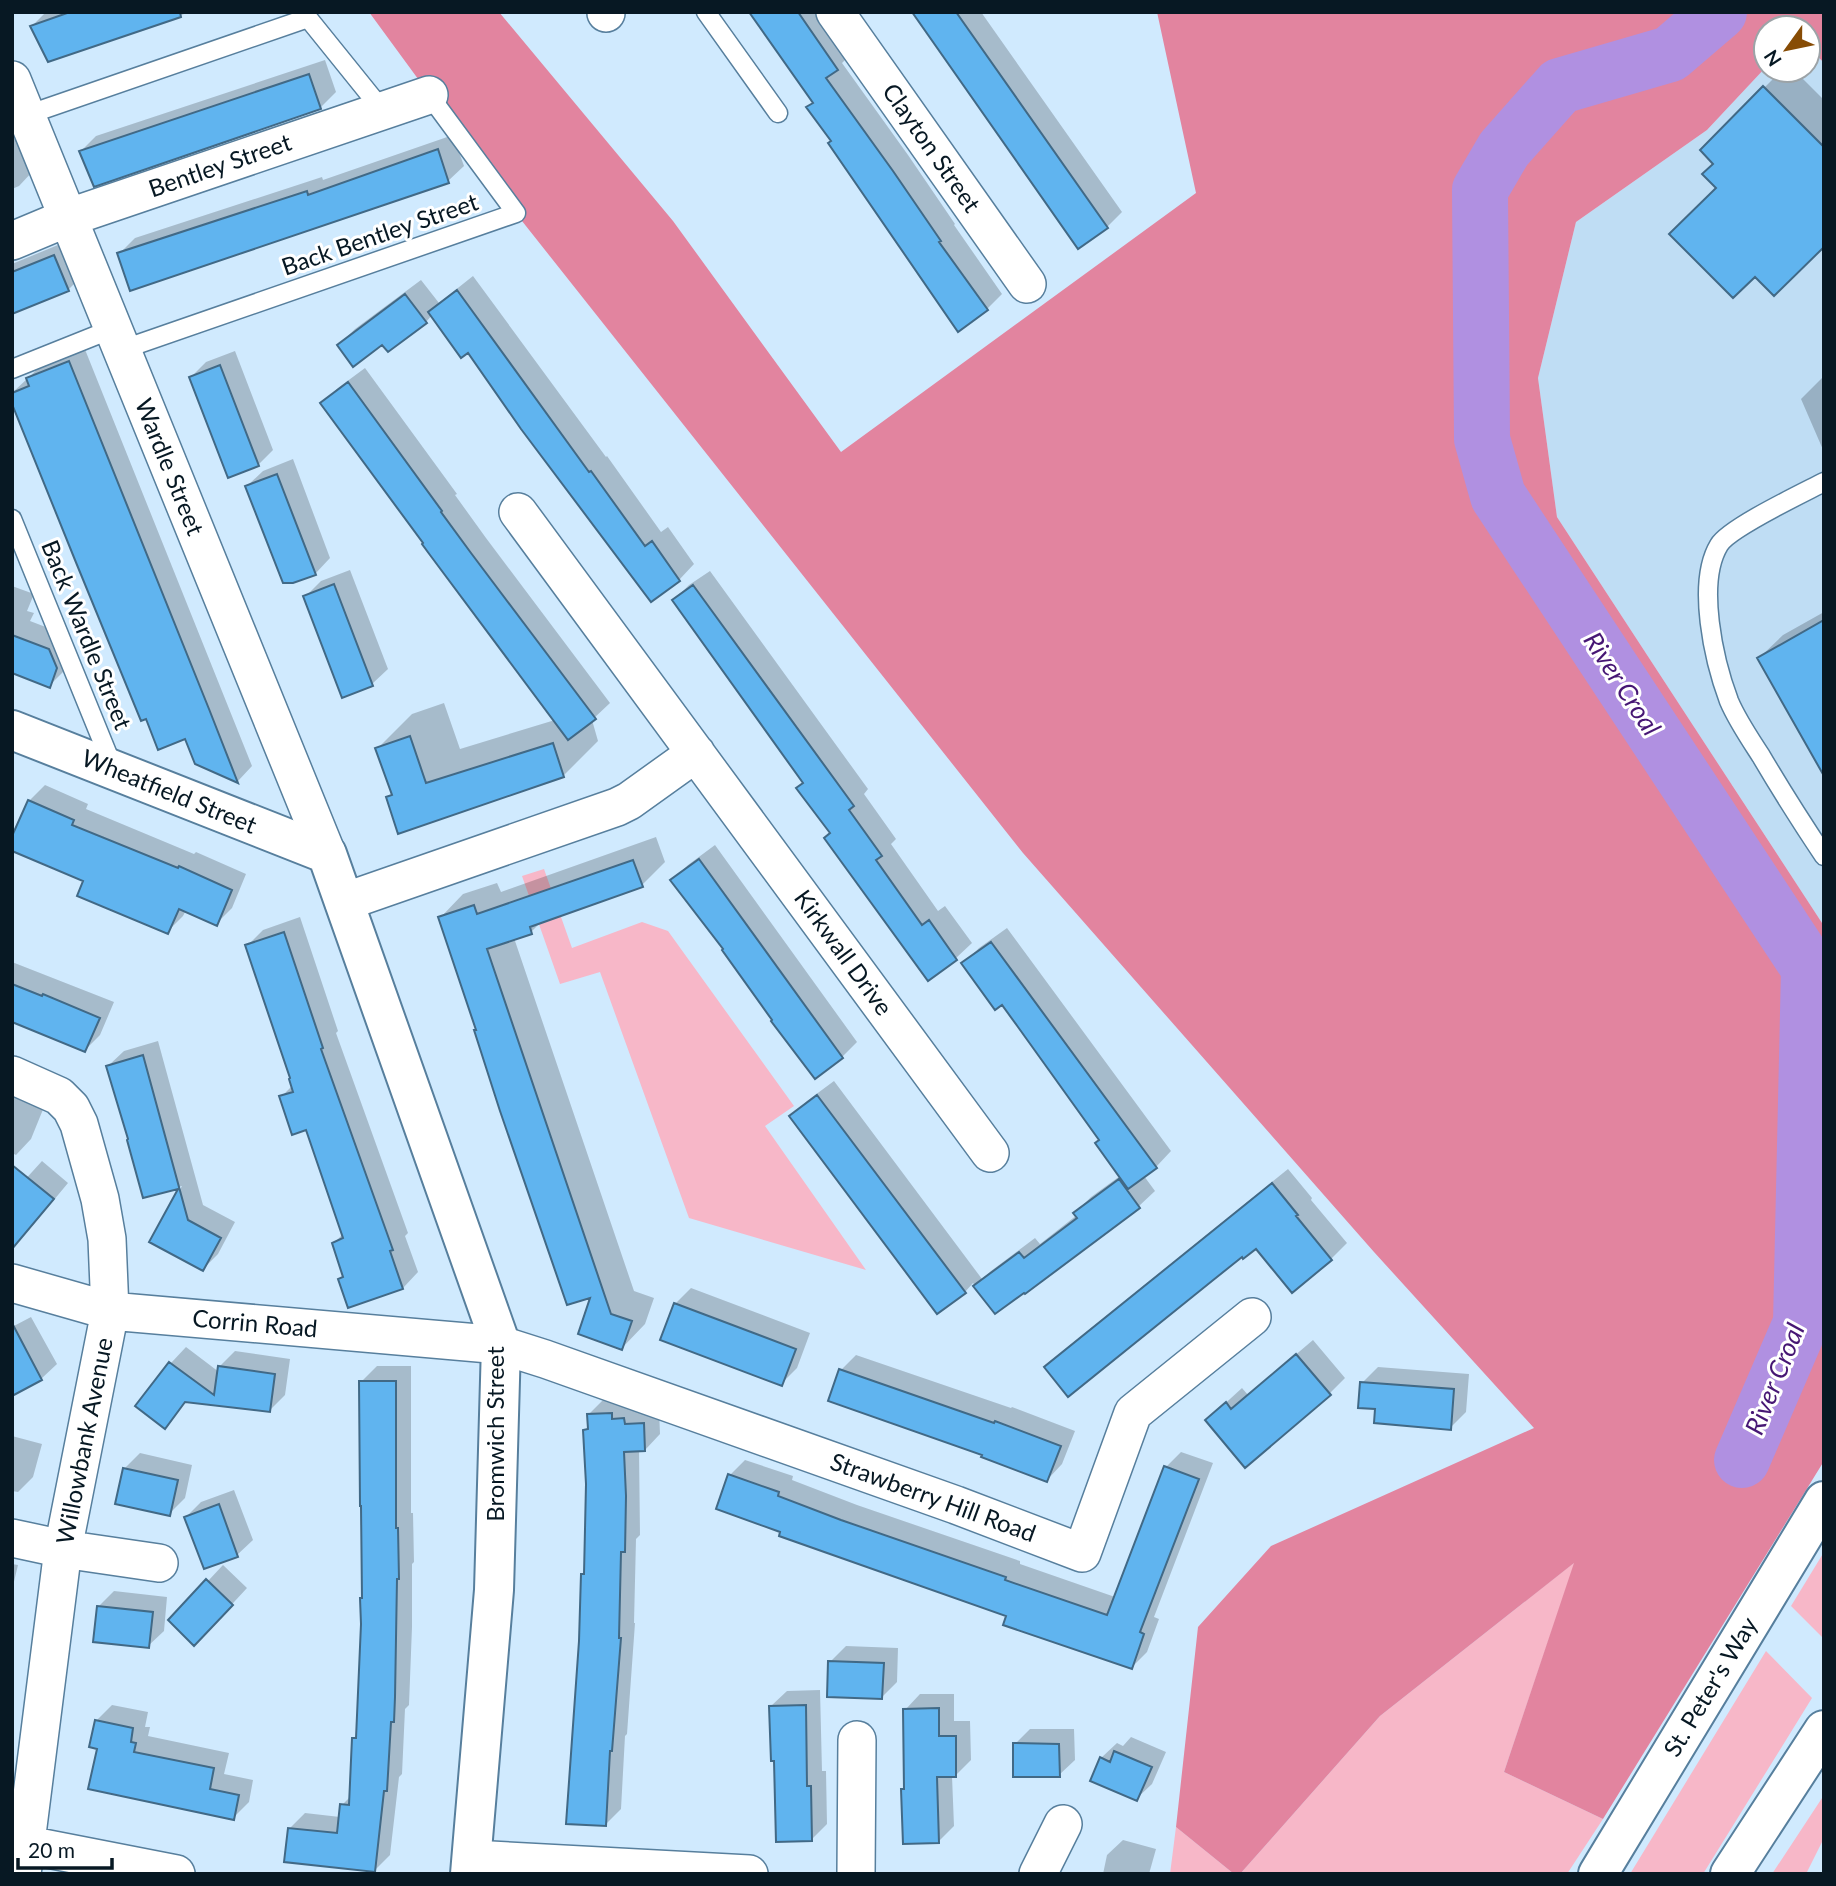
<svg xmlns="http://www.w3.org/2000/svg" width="1836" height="1886" viewBox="0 0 1836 1886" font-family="Lato,sans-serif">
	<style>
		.built { fill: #bfddf4 }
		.green { fill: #f7b7c8 }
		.forest { fill: #e2849f }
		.shadow { fill: #0003 }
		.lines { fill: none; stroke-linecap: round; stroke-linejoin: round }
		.river { stroke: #b090e1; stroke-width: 56 }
		.building { fill: #60b4ef; stroke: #416986; stroke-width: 2 }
		.lane-casing { stroke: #577f9d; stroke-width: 21 }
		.street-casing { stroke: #577f9d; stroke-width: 40 }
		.secondary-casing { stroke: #577f9d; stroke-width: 42 }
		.highway-casing { stroke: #577f9d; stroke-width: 42 }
		.lane { stroke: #fff; stroke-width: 18 }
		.street { stroke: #fff; stroke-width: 37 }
		.secondary { stroke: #fff; stroke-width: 38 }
		.highway { stroke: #fff; stroke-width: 38 }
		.labels { text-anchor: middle; stroke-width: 6; stroke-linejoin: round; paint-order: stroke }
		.street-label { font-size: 24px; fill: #071823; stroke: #fff }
		.water-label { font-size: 26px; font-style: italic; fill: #461674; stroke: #fff }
	</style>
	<rect width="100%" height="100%" fill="#d0eafe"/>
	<!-- built -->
	<path class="built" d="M1808,46L1824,63V926L1557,517L1538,378L1576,222L1707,130L1766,67V70H1808Z"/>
	<!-- green -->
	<path class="green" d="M544,869L572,948L642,922L668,931L794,1106L765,1126L866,1270L689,1218L600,972L560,984L522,876Z
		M1824,1552V1639L1791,1606Z
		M1575,1562L1504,1772L1603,1819L1567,1874H1240L1380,1716Z
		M1766,1651L1812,1698L1703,1874H1630Z
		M1824,1795V1838L1806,1874H1772Z
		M1176,1827L1234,1874H1170Z"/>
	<!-- forest -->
	<path class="forest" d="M369,12H499L673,221L841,452L1196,193L1157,12H1824V63L1808,46V28H1766V67L1707,130L1576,222L1538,378L1557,517L1824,926V1461L1603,1819L1504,1772L1574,1563L1380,1716L1240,1874H1234L1176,1827L1198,1627L1271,1546L1534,1428L1374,1252L1023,853L522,221Z"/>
	<!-- shadow -->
	<path class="shadow" d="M46,12H190L160,22L32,26Z
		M751,12H824L852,53L842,63L908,155L955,224L954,225L1002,294L987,309L833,141L809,107L814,102Z
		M913,12H981L1122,212L1107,227Z
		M325,60L336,92L320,108L81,151L96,136Z
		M1782,70H1794L1824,100V244L1719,188L1715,164L1702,150Z
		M453,135L464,166L448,181L119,254L135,238L322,177L323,180Z
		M21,137L34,170L19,186L12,189V140Z
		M70,240L84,274L68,290L12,313V264Z
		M473,276L606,457L607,456L661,532L668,527L694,564L679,580L651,600L468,351L432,315L426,322L383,343L339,345L355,329L421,280L439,303Z
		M84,347L252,766L238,781L196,763L186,737L12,393L44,363Z
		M235,351L273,450L258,465L191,377L206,362Z
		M365,368L457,494L455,495L486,538L610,703L592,720L598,741L563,776L388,798L393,793L377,749L412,714L444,703L460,749L555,720L322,403L338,388Z
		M1824,376V452L1801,399Z
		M293,459L330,558L315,574L247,486L263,471Z
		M350,570L388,669L372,684L305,597L321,581Z
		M710,571L868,789L864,794L896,839L891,844L938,911L945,906L972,943L956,958L928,979L832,832L804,782L674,600L689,585Z
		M12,586L34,594L27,611L34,613L30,621L64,634L65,670L49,686L12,671Z
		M1824,612V772L1759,658L1783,635Z
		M45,785L88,804L86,809L194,854L196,852L246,874L232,908L216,924L186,910L183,916L167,932L85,881L29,801Z
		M656,837L665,862L642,885L543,920L531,932L514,938L634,1291L654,1298L645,1324L622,1348L593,1295L440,918L463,894L497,883L501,892Z
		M715,845L857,1042L842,1057L725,949L673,880L688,865Z
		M300,917L338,1031L336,1033L408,1233L405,1236L418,1272L403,1288L340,1279L345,1275L334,1243L343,1234L307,1128L281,1097L293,1085L247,946L263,930Z
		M1007,928L1171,1151L1156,1167L1144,1176L1155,1191L1139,1206L1025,1292L995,1312L973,1283L965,1292L792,1116L807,1101L834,1081L982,1279L991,1271L1035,1238L1040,1244L1077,1215L1075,1213L1091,1197L1120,1176L1101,1139L1002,1003L964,963L979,948Z
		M12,962L114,1002L100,1035L85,1050L12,1022Z
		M158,1041L203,1205L235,1222L218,1254L203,1269L152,1241L182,1186L144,1196L108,1066L124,1051Z
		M12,1094L44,1107L31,1139L16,1155L12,1153Z
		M42,1161L68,1183L33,1225L18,1240L12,1194Z
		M1288,1169L1312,1198L1311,1200L1347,1243L1331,1259L1292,1291L1256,1247L1046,1367L1062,1352Z
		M691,1288L810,1333L797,1368L781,1384L675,1304Z
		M31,1317L57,1364L41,1379L12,1327Z
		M1313,1340L1345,1378L1330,1393L1245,1465L1207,1420L1242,1388L1248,1395Z
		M186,1347L219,1372V1367L235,1351L290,1359L285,1395L270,1410L188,1400L164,1426L138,1406L171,1363Z
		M856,1355L1011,1408L1012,1407L1075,1431L1062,1464L1047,1480L841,1370Z
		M377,1366H411V1513H413L414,1562L412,1564V1627L409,1705L405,1709L402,1774L399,1777L390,1855L374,1871L290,1828L305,1813L340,1817L342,1805L351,1796L354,1738L358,1734L364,1596L361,1382Z
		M1378,1367L1469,1374L1466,1412L1450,1428L1377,1408L1362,1383Z
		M604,1399L659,1409L660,1434L645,1450H639L640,1535L636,1539L634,1623H635L627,1734L625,1736L621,1809L605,1825L581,1641L582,1575L586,1572L588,1483L585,1430L590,1426L589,1414Z
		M12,1436L42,1444L33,1477L18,1492L12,1491Z
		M1181,1452L1213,1463L1154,1617L1159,1619L1147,1652L1132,1667L1008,1615L782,1530L730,1475L745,1460L793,1476L792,1480L857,1505L1020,1561V1564L1115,1597L1166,1467Z
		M140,1453L192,1465L185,1498L169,1514L124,1469Z
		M234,1490L253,1540L237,1555L205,1567L186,1517L201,1502Z
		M12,1564L18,1565L12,1590Z
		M223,1565L247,1588L210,1628L208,1581Z
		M114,1591L167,1597L164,1631L148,1646L98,1607Z
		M846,1646L898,1648L897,1682L882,1697L830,1662Z
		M820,1690L822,1771H826L827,1824L812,1839L776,1759L771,1706L787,1691Z
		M920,1694H954V1721H970L971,1760L955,1776H952L954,1826L938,1842L903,1789L906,1786L905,1710Z
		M112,1705L148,1712L145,1727H150L148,1736L229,1753L224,1774L253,1780L249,1802L233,1818L99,1748L96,1721Z
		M1030,1729H1074L1075,1760L1059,1775L1015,1744Z
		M1131,1737L1166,1752L1152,1784L1136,1799L1101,1758L1117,1743L1123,1746Z
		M1123,1840L1156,1849L1149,1874H1103L1107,1855Z"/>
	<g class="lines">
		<!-- river -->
		<path class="river" d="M1719,12L1670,54L1560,86L1504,149L1480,190L1482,439L1498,496L1809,968L1801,1323L1742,1460"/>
	</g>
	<!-- building -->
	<path class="building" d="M70,12H180L181,17L48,62L30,26Z
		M749,12H798L838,70L826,78L893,171L941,241L939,242L988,310L958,332L828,143L831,141L806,107L813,103Z
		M912,12H956L1108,228L1078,249Z
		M309,74L321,109L94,187L79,151Z
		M1763,86L1824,147V247L1774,296L1755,277L1733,298L1669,234L1716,188L1702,174L1713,164L1700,150Z
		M438,149L449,183L130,291L117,253L307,191L308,195Z
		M54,255L69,291L12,314V272Z
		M457,290L589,472L591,471L645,546L652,541L680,581L651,602L521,429L468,353L461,358L428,312Z
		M405,294L427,323L388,352L382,345L353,367L337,345Z
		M69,361L209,709L238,783L195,764L185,739L158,750L146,719L141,721L75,560L12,404V393L29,386L26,378Z
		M220,365L259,466L228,478L189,377Z
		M348,382L442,511L441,512L471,553L596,719L568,740L430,555L422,544L423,543L320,403Z
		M277,474L316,575L293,583H283L245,486Z
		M334,584L373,686L342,698L303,596Z
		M693,585L854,806L849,810L882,856L876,860L922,925L929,920L957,960L928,981L824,838L830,833L796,788L803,783L672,600Z
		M1824,620V776L1757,658Z
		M12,635L49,649L57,668L50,688L12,673Z
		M410,736L426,783L553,743L564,777L398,834L386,797L392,795L375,748Z
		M28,800L74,820L72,825L178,868L179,866L232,890L217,926L179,909L168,934L77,896L83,881L12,851V836Z
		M699,859L843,1058L815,1079L771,1021L772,1020L722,950L723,949L670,880Z
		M633,860L643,887L530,927L532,934L487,949L611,1314L632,1321L622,1350L578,1334L590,1298L567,1305L500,1111L474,1030H476L438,917L474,905L477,914Z
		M284,932L323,1048L321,1049L393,1250L390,1251L403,1289L348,1308L338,1279L343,1277L332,1243L343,1238L306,1130L292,1135L279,1096L293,1092L289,1079L290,1078L245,945Z
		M991,942L1157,1168L1128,1189L1095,1143L1099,1140L1018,1027L1002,1005L995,1010L961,963Z
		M12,984L42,996L43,994L100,1018L85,1052L12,1022Z
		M143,1055L188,1220L221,1238L203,1271L149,1242L178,1189L143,1198L127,1140L128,1139L106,1066Z
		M817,1095L966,1293L937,1314L789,1116Z
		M12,1165L54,1199L12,1249Z
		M1119,1179L1140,1208L1025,1294L1024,1293L995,1314L973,1286L1019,1252L1024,1258L1077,1218L1073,1213Z
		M1272,1183L1298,1215L1296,1216L1332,1260L1292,1293L1256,1249L1243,1259L1242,1257L1212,1281L1068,1397L1044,1367Z
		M674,1303L796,1349L782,1386L660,1340Z
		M12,1323L42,1380L12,1396Z
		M1296,1354L1331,1395L1245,1468L1205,1420L1226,1402L1231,1409Z
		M169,1362L214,1395L218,1366L275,1374L270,1412L185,1402L165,1429L135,1406Z
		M839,1369L994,1423L995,1421L1061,1446L1047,1482L981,1457L982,1455L828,1401Z
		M359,1381H396V1528H398L399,1579H397L395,1697L394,1722H391L387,1791H384L375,1872L284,1862L288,1828L337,1833L340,1804L349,1805L352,1738H356L361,1624L360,1598H362L361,1506H360Z
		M1360,1382L1454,1389L1451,1430L1374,1423L1375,1409L1358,1408Z
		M612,1413V1419L624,1418L625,1424L644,1423L645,1451L624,1452L626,1496L625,1552H621L619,1638H621L612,1751H610L606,1826L566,1824L579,1641L581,1574H584L586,1484L583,1430L588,1429L587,1414Z
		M1164,1466L1199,1479L1140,1632L1144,1634L1132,1669L1003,1625L1006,1616L779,1536L780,1532L716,1509L728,1474L779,1492L778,1496L841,1520L1006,1577L1005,1580L1107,1615Z
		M123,1468L178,1480L170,1516L115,1504Z
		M219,1504L238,1557L204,1569L184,1517Z
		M206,1579L233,1605L194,1646L168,1620Z
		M97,1606L153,1612L149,1648L93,1642Z
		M828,1661L884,1663L882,1699L827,1697Z
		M806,1705L807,1786H811L812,1841L776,1842L774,1761H771L769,1706Z
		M939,1708V1736H956V1777H937L939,1843L903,1844L901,1789H904L903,1709Z
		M95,1720L133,1728L131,1742L136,1743L134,1752L214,1768L210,1789L239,1795L234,1820L88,1789L97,1749L89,1747Z
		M1013,1743L1059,1744L1060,1777H1013Z
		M1114,1751L1152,1767L1137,1801L1090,1781L1100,1757L1110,1762Z"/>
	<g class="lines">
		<!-- lane casing -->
		<g class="lane-casing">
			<path id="lane" d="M706,12L778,113
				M21,117L308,18L383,111
				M121,350L516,213L429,95
				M12,369L112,329
				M1824,482C1803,493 1729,528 1719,545C1696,583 1714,661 1729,701C1737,720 1750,739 1761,756C1781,790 1802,823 1824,856
				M12,519L112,765"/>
		</g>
		<!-- street casing -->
		<g class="street-casing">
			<path id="street" d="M835,12L1027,284
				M606,13V12
				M12,80L327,854
				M12,241L67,218L429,95
				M518,512L990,1153
				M344,902L617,807L629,801L696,753
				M12,1075L59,1096L71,1108L79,1124L100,1199L107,1239L110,1311L63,1549L22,1874
				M12,1283L110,1311L501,1345L545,1359L956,1505L1082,1553L1133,1413L1252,1317
				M12,1538L63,1549L159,1563
				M12,1842L176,1874
				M472,1859L749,1874
				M856,1874L857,1740
				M1038,1874L1063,1824"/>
		</g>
		<!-- secondary casing -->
		<g class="secondary-casing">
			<path id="secondary" d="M12,730L327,854L501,1345L494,1590L470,1874"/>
		</g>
		<!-- highway casing -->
		<g class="highway-casing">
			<path id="highway" d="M1598,1874L1824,1501
				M1730,1874L1824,1730"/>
		</g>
		<!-- lane -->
		<use href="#lane" class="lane"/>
		<!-- street -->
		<use href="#street" class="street"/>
		<!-- secondary -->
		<use href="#secondary" class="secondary"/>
		<!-- highway -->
		<use href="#highway" class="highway"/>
	</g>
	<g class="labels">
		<!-- street labels -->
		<g class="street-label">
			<text transform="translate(931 148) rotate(55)" y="8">Clayton Street</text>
			<text transform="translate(220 166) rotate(-19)" y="8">Bentley Street</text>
			<text transform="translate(380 235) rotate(-19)" y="8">Back Bentley Street</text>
			<text transform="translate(169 467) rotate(68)" y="8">Wardle Street</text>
			<text transform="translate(86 635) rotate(68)" y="8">Back Wardle Street</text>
			<text transform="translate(169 792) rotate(22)" y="8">Wheatfield Street</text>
			<text transform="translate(843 953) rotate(54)" y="8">Kirkwall Drive</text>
			<text transform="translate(255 1324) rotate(5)" y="8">Corrin Road</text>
			<text transform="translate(496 1434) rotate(-90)" y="8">Bromwich Street</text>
			<text transform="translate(85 1441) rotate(-79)" y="8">Willowbank Avenue</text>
			<text transform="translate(933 1498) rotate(20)" y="8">Strawberry Hill Road</text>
			<text transform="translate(1711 1687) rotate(-59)" y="8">St. Peter's Way</text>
		</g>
		<!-- water labels -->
		<g class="water-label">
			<text transform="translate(1622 684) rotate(57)" y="9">River Croal</text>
			<text transform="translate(1775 1379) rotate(-68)" y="9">River Croal</text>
		</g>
	</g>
	<!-- border -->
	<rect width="1836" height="1886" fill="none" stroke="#071823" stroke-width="28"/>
	<!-- north arrow -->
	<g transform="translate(1787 49) rotate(237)"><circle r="33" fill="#ffffff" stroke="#9ca3a7" stroke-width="2"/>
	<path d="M0-5L12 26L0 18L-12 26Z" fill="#874c05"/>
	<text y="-10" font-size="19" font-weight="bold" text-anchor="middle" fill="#071823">N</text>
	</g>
	<!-- scale -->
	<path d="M18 1858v10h94v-10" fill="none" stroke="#071823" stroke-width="3.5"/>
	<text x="28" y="1858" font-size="21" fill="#071823" stroke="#ffffff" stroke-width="5" paint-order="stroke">20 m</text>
</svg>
